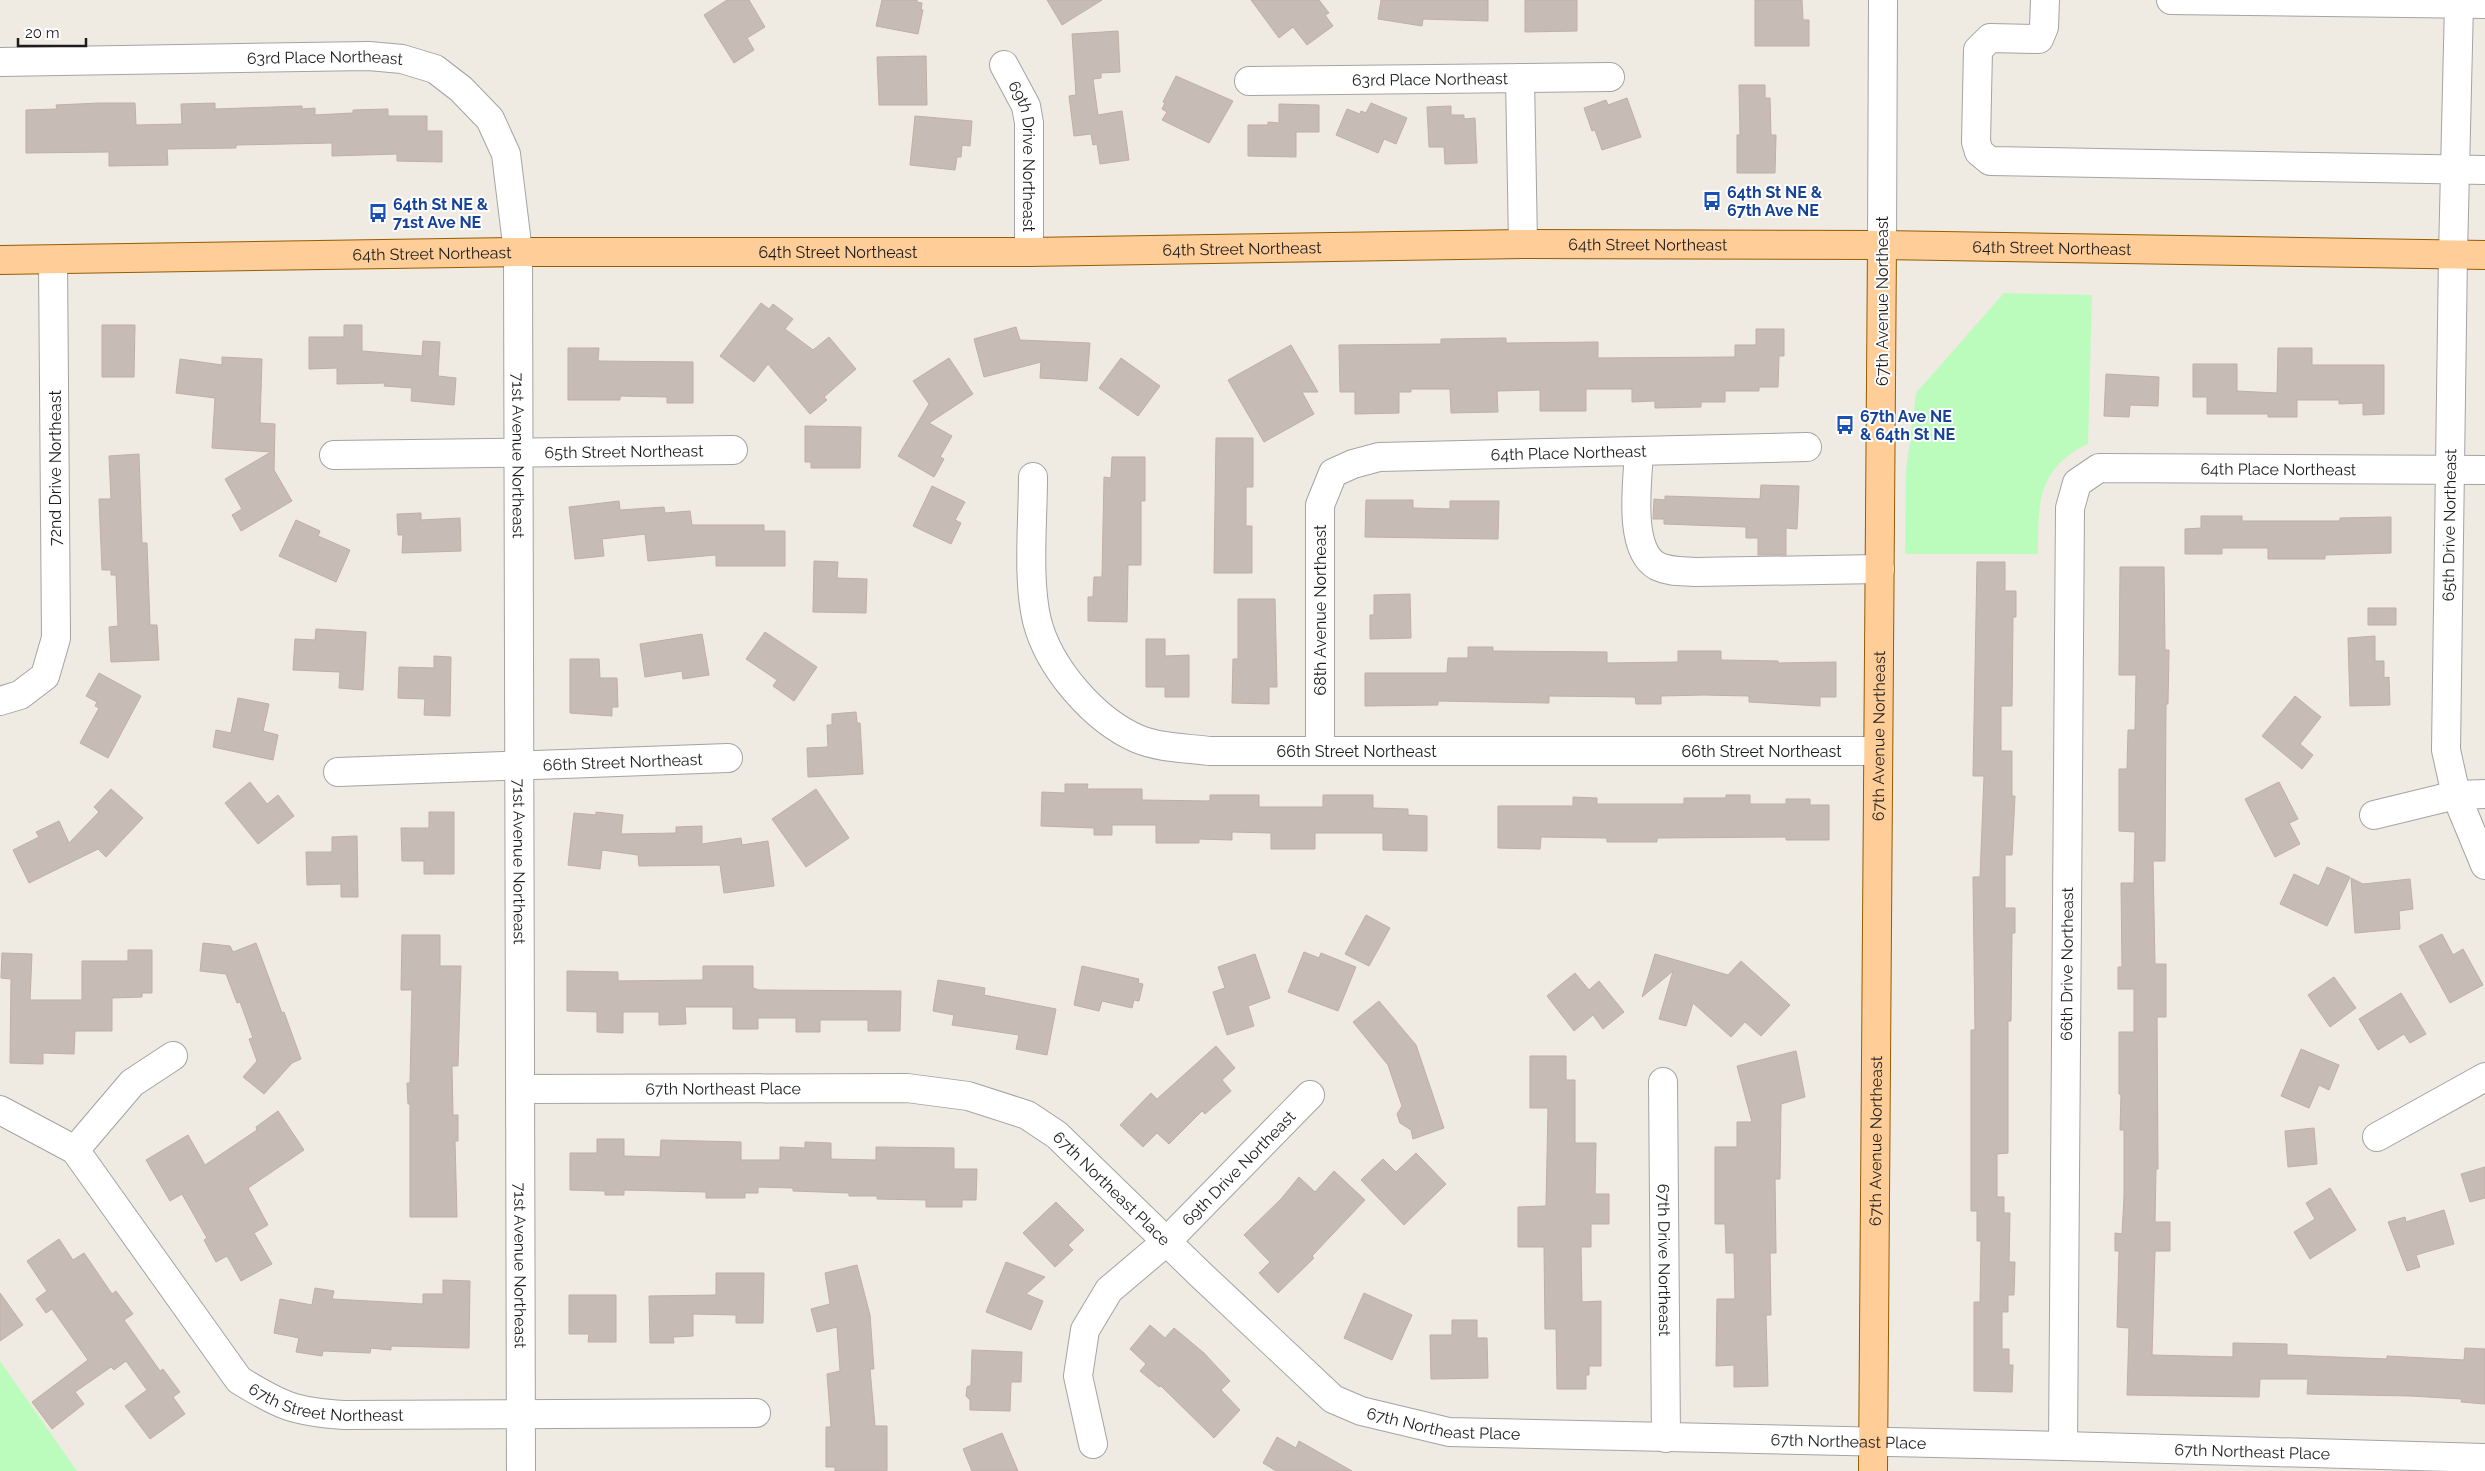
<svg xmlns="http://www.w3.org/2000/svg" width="2485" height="1471" viewBox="0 0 2485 1471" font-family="Raleway,sans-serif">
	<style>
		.park { fill: #bbfcbd }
		.building { fill: #c7bcb5; stroke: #c1afa3 }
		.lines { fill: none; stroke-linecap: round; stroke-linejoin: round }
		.minor-casing { stroke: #a4a4a4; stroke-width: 30 }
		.major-casing { stroke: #965d00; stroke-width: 30 }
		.minor { stroke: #fff; stroke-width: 28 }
		.major { stroke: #ffcd97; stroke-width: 28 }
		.labels { text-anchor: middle; stroke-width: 4; stroke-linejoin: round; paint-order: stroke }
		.street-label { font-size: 16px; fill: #1d1d1d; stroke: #fff }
		.transit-label { font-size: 16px; font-weight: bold; fill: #164399; stroke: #fff; text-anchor: start }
	</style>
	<rect width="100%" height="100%" fill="#efeae2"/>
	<!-- park -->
	<path class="park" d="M2004,293L2092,295L2088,444C2037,468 2038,504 2038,554H1905L1906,471L1916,393Z
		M0,1361L77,1471H0Z"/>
	<!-- building -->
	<path class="building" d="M727,0H749L765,27L747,38L754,50L734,63L704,15Z
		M882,0H917V2L922,3L921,10H923L918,34L876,26Z
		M1047,0H1102L1062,25Z
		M1251,0H1319L1329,13L1325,15L1333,26L1307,45L1293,27L1279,38Z
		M1381,0H1488V21L1423,19L1422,26L1378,19Z
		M1525,0H1577V31L1525,32Z
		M1755,0H1802L1803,20H1809V46H1755Z
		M1118,31L1120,72L1101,73V78L1093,79L1098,115L1122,111L1129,160L1100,164L1097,144L1093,145L1091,134L1074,136L1069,96L1076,95L1072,34Z
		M926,56L927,105H879L877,57Z
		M1176,76L1233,101L1209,143L1162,120L1167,112L1162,109L1165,103L1163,102Z
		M1739,85H1765V98H1770L1771,135H1776L1775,173H1737V135H1740Z
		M1627,98L1641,137L1602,150L1595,130L1592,131L1584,108L1606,100L1608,105Z
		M99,103H135L136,125L182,124L181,104L215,103V109L302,106V109L315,108V115L353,113V110L388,109V116H427V131H442V162L397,161V154L332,156V143L236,145V148L167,149L168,165L109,166V152L26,153V110L57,109L56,105Z
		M1371,103L1407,118L1396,144L1384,139L1378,153L1336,135L1347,109L1360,114L1361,111L1366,113Z
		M1279,104L1319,105V132H1296V157L1248,156V125H1268V122L1279,123Z
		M1451,106V115H1464V119L1475,118L1477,163L1445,164L1444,147H1429L1427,107Z
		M915,116L972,121L970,146L962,145L961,157H957L955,170L910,165Z
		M761,303L769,309L773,304L793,319L785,329L813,350L829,337L856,369L824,397L827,400L810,414L768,364L754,382L720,356Z
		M102,325H135L134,377H102Z
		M344,325H362V351L422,356L423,341L440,342L438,376L456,378L454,405L411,401L412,388L384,386L385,383L337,384V368L309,369V337H344Z
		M1016,327L1020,340L1090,343L1087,381L1040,378L1041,362L984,377L974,339Z
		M1756,329H1784V356H1779L1778,387H1759V391H1725V402H1701V407L1655,408V401L1632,402V389H1586V411H1540V390L1497,391L1498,412L1451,413L1450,389H1411V392H1399V413L1355,414V392H1340L1339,345L1441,344V339L1506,338V343L1598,342V358L1735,357V345H1756Z
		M1291,345L1318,392H1302L1314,414L1264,442L1228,380Z
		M568,348H599L598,361L693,362V403H667V397L620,396V400H568Z
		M2278,348H2312V365H2384V414L2363,415V403L2339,404V400H2297V417H2268V414H2207V397H2193V364H2237V391L2277,393Z
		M222,357L262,359L260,423L275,424L274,470L292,501L241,531L232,515L242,509L225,479L271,452L212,448L215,398L176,393L180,359L222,365Z
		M949,358L973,394L929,423L952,436L940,457L944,459L934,477L898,456L929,404L913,381Z
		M1121,358L1160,386L1138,416L1099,388Z
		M2106,374L2159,377L2158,406L2130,405L2129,417L2104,416Z
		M805,426L861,427L860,468H811V462H805Z
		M1216,438H1253V487H1246V526H1252V573H1214Z
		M139,454L142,543H147L150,625H157L159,660L111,662L109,627L118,626L116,575H111V570H102L99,499H111L109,456Z
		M1112,457H1145V501H1141V565H1128L1127,622L1088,621V597H1093L1094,577H1102L1104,477L1111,478Z
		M1761,485L1799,486L1797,529L1786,528V555H1758V538H1746V527L1664,524V519H1653L1654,499L1665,500V496L1760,499Z
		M932,486L965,502L955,520L961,523L951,544L913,526Z
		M1366,500H1413V508L1450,509V501H1499L1498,539L1365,537Z
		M619,501L620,510L664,507L665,513L690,511L692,525H764V531H785V566H716V555L648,561L645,534L602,539L604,556L575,559L569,507Z
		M421,513V520L460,518L461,551L402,553L403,535H398L397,514Z
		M2201,516H2242V521H2340V518L2391,517V553L2325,555V559H2268V548H2222V554H2185V529L2201,528Z
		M296,520L320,531L318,536L350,550L336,582L279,556Z
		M814,561L838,562L837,578L867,579L866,613L813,612Z
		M1977,562H2005V591H2016V617H2013L2012,706H2001V751H2012V796H2015L2012,855H2005V908H2015V933H2012L2011,1021H2008V1153L1997,1154V1197H2004V1213H2010L2009,1262H2015L2014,1295H2008V1312H2002V1349H2009V1365H2013L2012,1392L1974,1391V1302H1980L1981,1241H1977V1211H1971V1030H1975L1973,877H1980L1984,776H1973Z
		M2120,567H2164L2165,650H2169L2168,704H2166L2165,861H2153L2155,964H2166V1017H2157L2158,1169H2156L2155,1222H2170V1251H2155L2152,1355L2233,1357V1343L2287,1344V1355L2387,1359V1356L2464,1360L2465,1348L2485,1349V1404L2461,1402L2462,1399L2411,1396L2307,1394L2308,1379H2260L2259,1397L2127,1395L2129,1328L2117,1327L2119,1251H2115V1233L2122,1234L2124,1197V1130H2120L2121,1094H2119V1032H2134V989H2118V967H2122L2121,883H2134L2135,832L2119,831V769H2127L2128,730H2135L2136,675H2119Z
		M1410,594L1411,638L1370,639V615H1374V595Z
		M1238,599H1275L1277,687H1269V704L1232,703L1233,659H1238Z
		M2368,608H2396V625H2368Z
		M316,629L366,632L363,690L339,688L340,672L293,670L295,639L315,640Z
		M765,632L817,667L794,701L773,686L777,680L746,659Z
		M702,634L709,675L683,679L682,671L645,677L640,644Z
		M2375,636V661H2384V678L2389,677L2390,705L2350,706L2348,638Z
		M1146,639H1165V656L1189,655V697H1165V687H1146Z
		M1468,647H1493V651L1607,652V663L1678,662V651H1721V660L1778,661V663L1836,662V697H1820V706L1749,702V696L1704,695L1661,696V704H1636L1635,697L1549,696V703L1438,701V705L1365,706V673H1447L1448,658H1468Z
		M434,656L451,657L450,716L424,715L425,699L398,698L399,667L434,668Z
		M570,659H599L600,678H617L618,707H612V716L570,713Z
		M99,673L141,696L108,758L80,743L99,708L95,706L97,702L86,696Z
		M2295,696L2321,717L2300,744L2313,755L2302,769L2262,736Z
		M238,698L269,704L263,731L278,735L273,760L213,747L216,730L231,733Z
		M856,712L857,723H860L863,774L808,777L807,748L828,747L827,725H832V714Z
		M250,782L267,804L278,795L294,816L258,844L225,803Z
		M2279,782L2298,819L2289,823L2300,844L2275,857L2245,799Z
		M1065,784H1088L1087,789H1142V800L1210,801V795H1259V807H1323V795H1373V808L1408,809V815L1427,816V851L1383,850V833H1315V849H1271V833L1232,832V840L1199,839V843H1156V825H1112V835H1094V828L1041,826L1042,792L1065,793Z
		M111,789L143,818L106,857L98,849L29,883L13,850L39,837L36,832L59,821L69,843L99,812L94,807Z
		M816,789L849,838L806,867L772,819Z
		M1726,795H1750V804H1786V799H1810V805H1829V840H1786V837L1657,838V842H1607V838L1541,837L1540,849L1498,848V806H1573V797L1597,798V804H1684V798H1726Z
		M429,812H454V874H424V861H402L401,828H429Z
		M596,812L623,815L621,834L676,833V827L702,826V844L741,838L742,845L768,841L774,886L724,893L720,865L639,866L638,855L602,850L600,869L568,865L574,813L596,815Z
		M357,836L358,897H341V884L307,885L306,852H332V837Z
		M2327,867L2350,877L2327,926L2280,904L2294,874L2319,886Z
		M2351,878L2363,884L2410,879L2413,909L2399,911L2400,929L2355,933Z
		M1366,915L1390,928L1369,966L1345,954Z
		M2442,934L2453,955L2463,949L2483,985L2450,1003L2419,946Z
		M402,935H440V966H461L458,1066H452L453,1115H458V1141H455L457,1217H410V1104H408L407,1083H410L412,990H401Z
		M203,943L230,946L233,952L256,943L282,1013L284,1012L301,1059L292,1063L264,1094L243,1077L257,1061L249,1039L253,1038L240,1002L237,1003L226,974L200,971Z
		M128,950H152V993H142V997L112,998V1031H75L74,1054L43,1053V1064L10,1063L11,979L1,978L2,953L32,954L30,1000H82V961H128Z
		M1304,952L1319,958L1321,953L1356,967L1338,1011L1288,992Z
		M1255,954L1270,998L1248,1006L1254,1026L1227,1035L1213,992L1225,988L1218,967Z
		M1655,954L1728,975L1741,961L1790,1005L1761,1036L1745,1022L1731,1037L1693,1003L1686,1026L1659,1019L1673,971L1642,997Z
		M703,966H753V988L759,990L901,991L900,1031H868V1020H820V1032H796V1018H758V1029H733V1007H685L686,1024L659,1025V1012H623V1033L597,1032V1012L567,1011V971L618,972V981L703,980Z
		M1082,966L1139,979L1138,983L1143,984L1139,1001L1134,1000L1132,1008L1102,1001L1099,1011L1074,1005Z
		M1575,973L1589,990L1599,981L1624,1012L1603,1029L1593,1015L1574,1031L1547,996Z
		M2334,977L2356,1008L2330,1027L2308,995Z
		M938,980L985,988L984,995L1056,1009L1047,1055L1016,1049L1019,1035L952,1025L954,1015L933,1011Z
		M2401,993L2426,1034L2410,1043L2404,1034L2378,1050L2359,1019Z
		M1379,1001L1416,1045L1444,1128L1413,1139L1411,1130L1400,1123L1397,1114L1402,1106L1388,1065L1353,1022Z
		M1216,1046L1235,1068L1222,1080L1231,1091L1205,1114L1202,1111L1169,1144L1157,1133L1143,1147L1120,1125L1151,1093L1157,1099Z
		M2301,1049L2339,1065L2329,1090L2319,1085L2309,1108L2281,1096Z
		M1796,1051L1805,1097L1781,1104L1780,1179H1775L1776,1253H1770L1771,1315H1766L1768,1386L1734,1387V1365L1716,1366L1717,1299H1735L1734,1253H1726L1725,1224H1715V1147H1737V1122H1752L1737,1066Z
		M1530,1056H1566V1080H1575V1143H1596L1595,1194H1609V1224H1591V1247H1581L1582,1302L1601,1301V1366H1589V1375H1586V1389H1557L1556,1329H1545L1544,1247H1518V1207L1546,1206L1548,1108H1530Z
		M278,1111L304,1150L248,1188L268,1225L254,1233L272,1264L241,1281L227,1256L216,1262L204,1240L207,1238L182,1194L170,1201L146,1160L188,1135L205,1165L257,1130L256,1127Z
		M2314,1128L2317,1164L2288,1167L2285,1131Z
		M597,1139H624V1156L660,1157L661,1140L741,1142V1160H780V1147L805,1148V1142L831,1143V1159L876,1160V1147L954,1148V1169H977L976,1200H962V1207H926V1200L877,1199V1196H849V1193L793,1191V1188L758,1187V1193H745V1198H706V1192L624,1190V1195H605V1191L570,1190V1153H597Z
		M1416,1153L1446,1184L1404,1225L1361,1180L1383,1159L1396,1172Z
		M2485,1167V1198L2470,1202L2461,1174Z
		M1334,1171L1365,1200L1312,1256L1314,1258L1278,1293L1259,1273L1270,1262L1244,1235L1281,1199L1299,1177L1315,1192Z
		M2330,1188L2356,1230L2310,1259L2294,1232L2315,1219L2306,1203Z
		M1056,1202L1084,1230L1068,1245L1073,1250L1055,1267L1023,1233Z
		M2444,1210L2454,1244L2416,1255L2420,1267L2407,1271L2388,1222L2405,1217L2406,1222Z
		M59,1239L73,1260L84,1253L112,1294L116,1291L133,1314L124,1320L160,1371L163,1369L180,1392L173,1397L185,1414L150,1439L125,1406L147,1390L126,1361L114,1370L111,1367L75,1392L84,1404L52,1429L32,1402L88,1360L52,1309L46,1313L36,1299L47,1291L27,1261Z
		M1006,1262L1045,1277L1026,1294L1043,1301L1031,1330L986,1312Z
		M857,1265L870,1315L874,1369H870L875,1426H887V1471H835V1467H826V1427H831L827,1374L840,1371L837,1327L817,1332L811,1309L830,1304L825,1273Z
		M716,1273H764L763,1323H736V1315L693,1314V1336L673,1337L674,1343H650L649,1296L716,1295Z
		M443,1280L470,1281L469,1348L391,1346V1350L371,1348L370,1353L323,1351L322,1356L296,1352L299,1338L274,1333L280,1299L312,1305L315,1288L334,1291L332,1299L423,1304V1294H443Z
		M0,1293L23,1325L0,1341Z
		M1364,1293L1412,1315L1392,1360L1344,1338Z
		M569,1295H616V1342H588L589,1334H569Z
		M1452,1320H1477V1338H1487L1488,1378L1431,1379L1430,1335H1452Z
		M1150,1325L1165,1338L1174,1328L1204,1353L1230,1381L1221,1390L1240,1410L1214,1438L1161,1386L1159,1387L1140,1371L1146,1364L1130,1349Z
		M972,1350L1022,1352L1021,1382H1011L1010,1411L970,1410V1400L966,1396L967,1387L971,1385Z
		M1002,1433L1018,1471H972L963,1449Z
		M1277,1437L1296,1448L1299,1441L1352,1471H1276L1263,1463Z"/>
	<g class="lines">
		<!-- minor casing -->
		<g class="minor-casing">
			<g id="minor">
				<path d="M2045,0L2044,27L2039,39L1990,38L1978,50L1976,142L1979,152L1990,161L2485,170"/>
				<path d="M2171,0L2485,4"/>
				<path d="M2459,4L2453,254L2446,750L2456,795L2485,865"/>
				<path id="s1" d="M0,62L369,56L402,59L435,69L461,89L490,119L506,154L518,252L521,1471"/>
				<path id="s2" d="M1004,65L1026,106L1029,123V252"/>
				<path d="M1520,78L1523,244"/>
				<path id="s3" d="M1249,81L1610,77"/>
				<path d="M1882,245L1883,0"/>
				<path d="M1639,451C1638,479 1627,549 1657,566C1669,572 1682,571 1695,572L1880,569"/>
				<path id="s4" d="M334,455L733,450"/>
				<path id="s5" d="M1033,477C1033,521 1027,580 1037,621C1049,668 1094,720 1138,739C1160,748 1186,748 1209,751H1878"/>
				<path d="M0,701L20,695L45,676L56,638L53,260"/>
				<path id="s6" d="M1320,750V505L1333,473L1353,464L1379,457L1807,447"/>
				<path id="s7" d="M338,772L728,758"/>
				<path d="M2374,815L2456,795L2485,794"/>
				<path id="s8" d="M1663,1082L1666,1438"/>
				<path id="s9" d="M521,1089L907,1088L968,1096L1027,1115L1057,1135L1200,1274L1333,1399L1361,1411L1449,1432L2063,1446L2485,1458"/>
				<path id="s10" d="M0,1110L75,1150L239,1380C281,1406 295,1412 344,1415L756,1413"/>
				<path d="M2377,1137L2485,1077"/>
				<path d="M75,1150L132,1083L173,1056"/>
				<path id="s11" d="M1093,1444L1078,1376L1085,1330L1109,1290L1167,1241L1310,1095"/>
				<path id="s12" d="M2063,1446L2070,508L2077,483L2099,468L2485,470"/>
			</g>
		</g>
		<!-- major casing -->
		<g class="major-casing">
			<g id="major">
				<path id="s13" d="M0,260L518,252H1029L1523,244L1882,245L2485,255"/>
				<path id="s14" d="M1873,1471L1882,245"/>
			</g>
		</g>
		<!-- minor -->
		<use href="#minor" class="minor"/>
		<!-- major -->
		<use href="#major" class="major"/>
	</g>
	<!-- icons -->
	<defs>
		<g id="bus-bare" transform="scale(1.5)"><path d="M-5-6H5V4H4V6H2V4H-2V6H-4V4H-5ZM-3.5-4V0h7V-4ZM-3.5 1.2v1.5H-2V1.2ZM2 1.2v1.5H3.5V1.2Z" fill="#1a4fb4" stroke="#fff" stroke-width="2.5" paint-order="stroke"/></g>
	</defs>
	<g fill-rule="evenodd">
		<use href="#bus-bare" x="1712" y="201"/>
		<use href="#bus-bare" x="378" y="213"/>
		<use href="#bus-bare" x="1845" y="425"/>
	</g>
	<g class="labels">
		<!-- street labels -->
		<g class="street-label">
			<text dy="6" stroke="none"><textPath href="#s1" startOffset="325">63rd Place Northeast</textPath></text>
			<text dy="6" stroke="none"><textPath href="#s3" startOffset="181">63rd Place Northeast</textPath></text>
			<text dy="6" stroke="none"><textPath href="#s2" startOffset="96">69th Drive Northeast</textPath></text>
			<text dy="6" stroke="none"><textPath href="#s13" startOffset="1648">64th Street Northeast</textPath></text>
			<text dy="6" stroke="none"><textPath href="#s13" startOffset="2052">64th Street Northeast</textPath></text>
			<text dy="6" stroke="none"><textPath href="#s13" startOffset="1242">64th Street Northeast</textPath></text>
			<text dy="6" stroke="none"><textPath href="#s13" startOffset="838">64th Street Northeast</textPath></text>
			<text dy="6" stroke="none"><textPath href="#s13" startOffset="432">64th Street Northeast</textPath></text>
			<text transform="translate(1882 301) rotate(-90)" y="6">67th Avenue Northeast</text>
			<text dy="6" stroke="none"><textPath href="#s4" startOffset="290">65th Street Northeast</textPath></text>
			<text dy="6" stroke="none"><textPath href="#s6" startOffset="518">64th Place Northeast</textPath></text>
			<text dy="6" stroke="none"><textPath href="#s1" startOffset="852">71st Avenue Northeast</textPath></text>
			<text transform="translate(55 468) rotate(-90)" y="6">72nd Drive Northeast</text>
			<text dy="6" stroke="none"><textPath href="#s12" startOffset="1170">64th Place Northeast</textPath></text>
			<text transform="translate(2449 525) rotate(-89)" y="6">65th Drive Northeast</text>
			<text transform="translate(1320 610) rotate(-90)" y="6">68th Avenue Northeast</text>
			<text dy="6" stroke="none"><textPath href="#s14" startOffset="735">67th Avenue Northeast</textPath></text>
			<text dy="6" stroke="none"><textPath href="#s5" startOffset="524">66th Street Northeast</textPath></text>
			<text dy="6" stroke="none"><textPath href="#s5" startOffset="929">66th Street Northeast</textPath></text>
			<text dy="6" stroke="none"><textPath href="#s7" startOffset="285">66th Street Northeast</textPath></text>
			<text dy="6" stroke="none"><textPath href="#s1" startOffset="1258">71st Avenue Northeast</textPath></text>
			<text dy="6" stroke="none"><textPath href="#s12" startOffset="482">66th Drive Northeast</textPath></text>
			<text dy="6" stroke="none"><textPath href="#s9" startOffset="202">67th Northeast Place</textPath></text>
			<text dy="6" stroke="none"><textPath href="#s14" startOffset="330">67th Avenue Northeast</textPath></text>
			<text dy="6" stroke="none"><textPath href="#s11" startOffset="341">69th Drive Northeast</textPath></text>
			<text dy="6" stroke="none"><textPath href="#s9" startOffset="622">67th Northeast Place</textPath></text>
			<text dy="6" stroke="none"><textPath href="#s8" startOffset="178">67th Drive Northeast</textPath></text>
			<text dy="6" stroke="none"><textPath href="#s1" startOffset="1662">71st Avenue Northeast</textPath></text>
			<text dy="6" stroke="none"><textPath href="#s10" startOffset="460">67th Street Northeast</textPath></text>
			<text dy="6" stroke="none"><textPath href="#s9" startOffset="1042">67th Northeast Place</textPath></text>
			<text dy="6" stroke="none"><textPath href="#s9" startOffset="1448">67th Northeast Place</textPath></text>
			<text dy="6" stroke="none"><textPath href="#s9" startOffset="1852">67th Northeast Place</textPath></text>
		</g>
		<!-- transit labels -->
		<g class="transit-label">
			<text x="1727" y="198">64th St NE &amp;<tspan x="1727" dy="18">67th Ave NE</tspan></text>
			<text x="393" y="210">64th St NE &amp;<tspan x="393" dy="18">71st Ave NE</tspan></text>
			<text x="1860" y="422">67th Ave NE<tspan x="1860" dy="18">&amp; 64th St NE</tspan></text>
		</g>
	</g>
	<!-- scale -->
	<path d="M18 38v8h68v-8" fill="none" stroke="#1d1d1d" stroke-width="2.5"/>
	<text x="25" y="38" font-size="15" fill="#1d1d1d" stroke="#ffffff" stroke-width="4" paint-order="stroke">20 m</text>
</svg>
